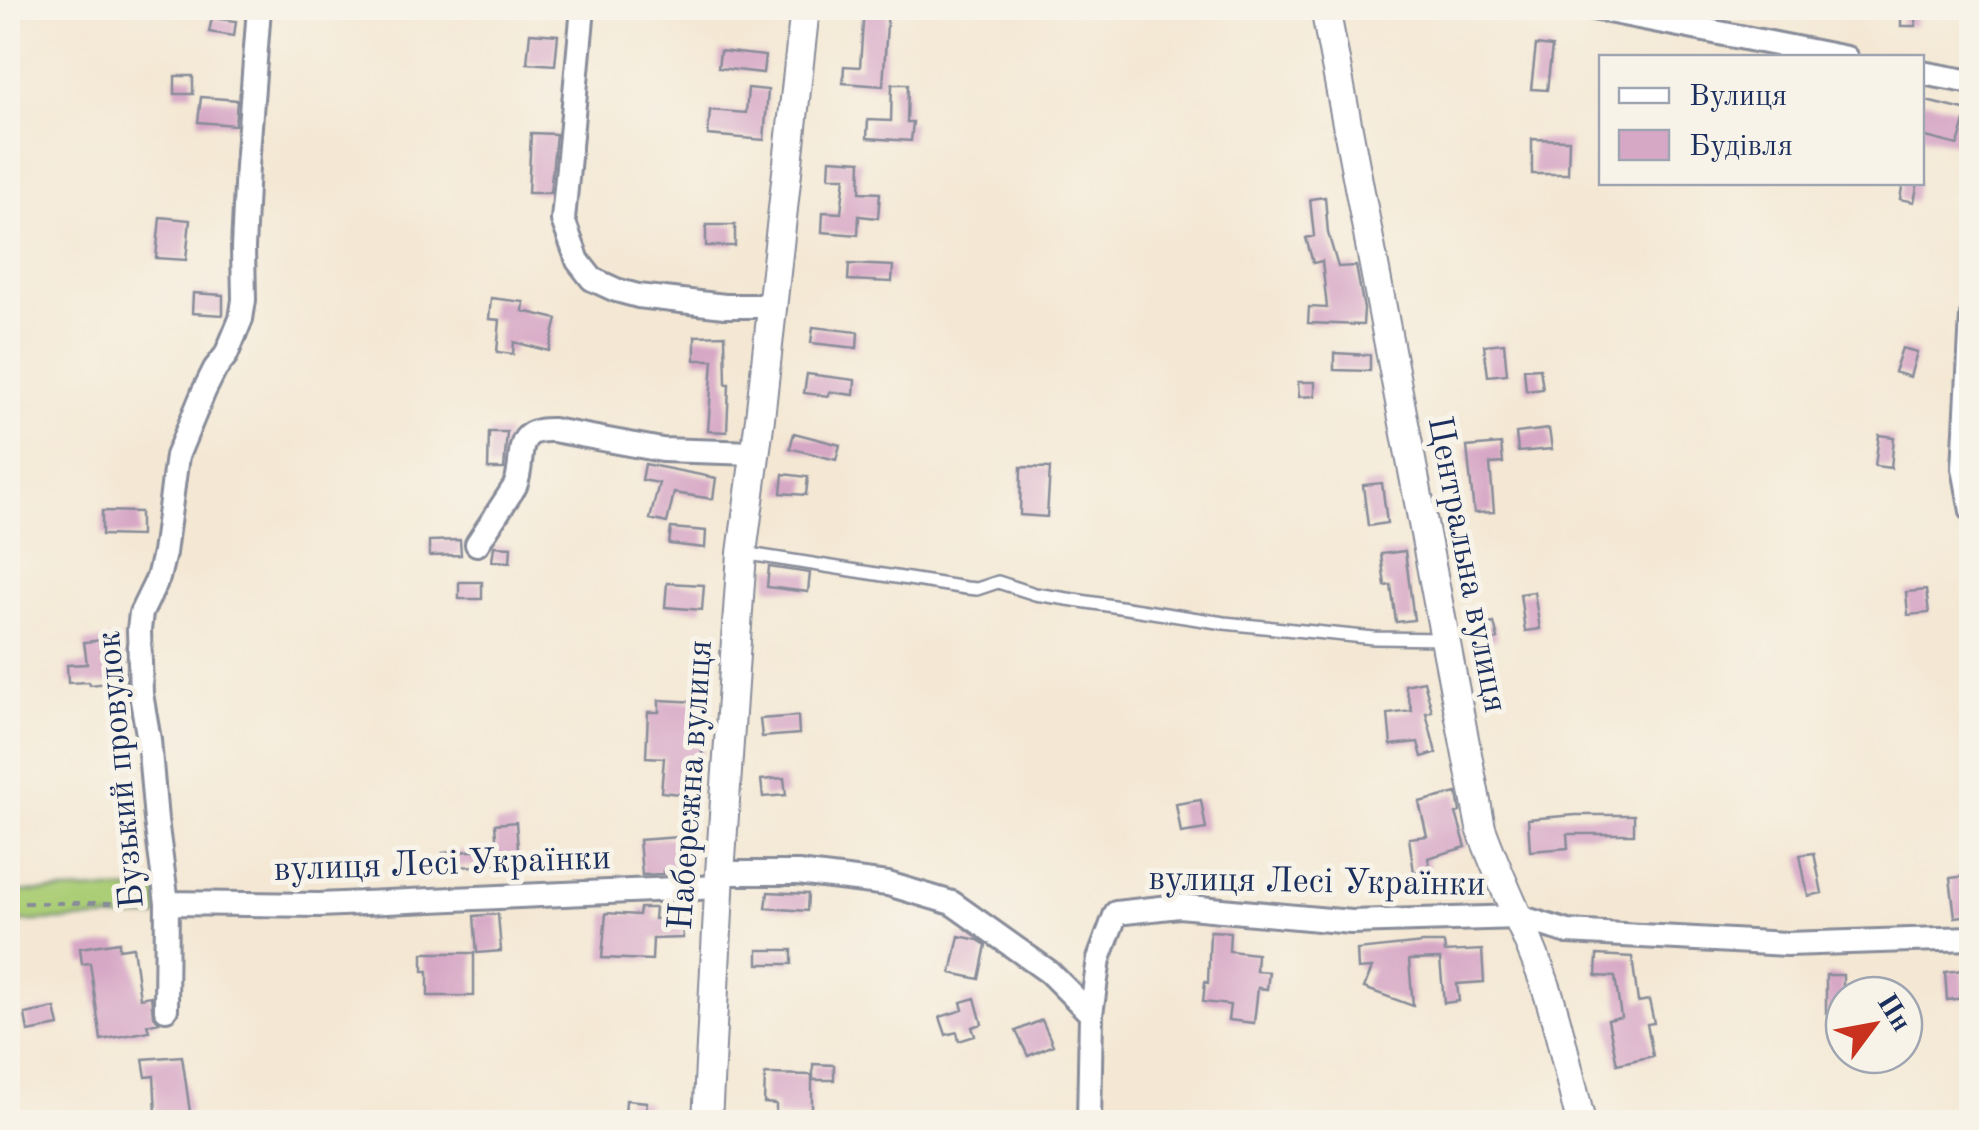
<svg xmlns="http://www.w3.org/2000/svg" width="1979" height="1130" viewBox="0 0 1979 1130" font-family="'Old Standard TT',serif">
	<style>
		.green { fill: #abcd76; stroke: #637e6a; stroke-width: 2.5 }
		.building { fill: #d7a7c6 }
		.lines { fill: none; stroke-linecap: round; stroke-linejoin: round }
		.service-casing { stroke: #888c99; stroke-width: 16 }
		.minor-casing { stroke: #888c99; stroke-width: 28 }
		.tertiary-casing { stroke: #888c99; stroke-width: 32 }
		.path { stroke: #888c99; stroke-width: 4; stroke-dasharray: 8 8; stroke-linecap: butt }
		.service { stroke: #fff; stroke-width: 11 }
		.minor { stroke: #fff; stroke-width: 22 }
		.tertiary { stroke: #fff; stroke-width: 28 }
		.labels { text-anchor: middle; stroke-width: 10; stroke-linejoin: round; paint-order: stroke }
		.street-label { font-size: 35px; fill: #1b2f5e; stroke: #f7f3e8 }
	</style>
	<rect width="100%" height="100%" fill="#f7f3e8"/>
	<filter id="ink" filterUnits="userSpaceOnUse"><feTurbulence type="fractalNoise" baseFrequency=".01" numOctaves="2"/><feDisplacementMap in="SourceGraphic" scale="20" xChannelSelector="R" yChannelSelector="G"/><feConvolveMatrix kernelMatrix="1 2 1 2 8 2 1 2 1" color-interpolation-filters="sRGB"/></filter>
	<filter id="wash" filterUnits="userSpaceOnUse"><feTurbulence type="fractalNoise" baseFrequency=".0048" numOctaves="4" result="noise"/><feDisplacementMap in="SourceGraphic" scale="40" xChannelSelector="R" yChannelSelector="G"/><feGaussianBlur stdDeviation="2.25" result="paint"/><feColorMatrix in="noise" values="0 0 0 0 0 0 0 0 0 0 0 0 0 0 0 0 0 1.4 0 .05"/><feComposite in="paint" operator="in"/></filter>
	<g filter="url(#wash)">
		<rect width="100%" height="100%" fill="#f4e8d4"/>
		<!-- green -->
		<path class="green" d="M157,889L158,917L8,922V892Z"/>
		<g id="blocks">
			<!-- building -->
			<path class="building" d="M742,8H762L761,23L741,22Z
				M864,8H888L883,86L843,83L844,66L860,67Z
				M1901,8H1916V26H1901Z
				M212,18L236,21L234,36L209,32Z
				M530,33L558,35L555,65L527,63Z
				M1536,45L1552,47L1547,90L1531,89Z
				M720,51L765,56L763,73L718,68Z
				M175,76H193V94H175Z
				M892,84H908L907,122H913L911,141L867,138L868,120L891,121Z
				M748,88L768,90L764,140L708,135L710,110L746,113Z
				M201,97L237,100L235,125L198,122Z
				M1922,100L1968,111L1958,145L1922,136Z
				M531,133L556,134L550,193H528Z
				M1532,139L1569,140L1568,174H1532Z
				M830,159L861,161L860,192L880,193L878,218L859,216L858,235L822,232L823,212L841,213L845,177H829Z
				M1903,182H1918L1914,202L1900,199Z
				M1325,197L1328,233L1338,267L1356,266L1364,309L1363,325L1308,323L1309,307L1327,308L1322,261L1313,263L1306,238L1314,236L1310,199Z
				M160,217L190,220L186,260L156,258Z
				M706,225H735V246H706Z
				M849,264L893,266L892,282L848,280Z
				M193,293L223,295V315L192,313Z
				M491,298L524,302L523,311L557,319L549,351L514,342L513,354L497,352L500,320L489,319Z
				M813,327L858,332L857,348L811,343Z
				M725,335L726,384H729L727,432L708,431L713,360H695V336Z
				M1504,343L1507,374L1488,376L1484,345Z
				M1902,348L1917,352L1910,377L1894,372Z
				M1334,353L1370,355V371L1334,370Z
				M1540,368L1543,389L1526,391L1524,369Z
				M807,374L855,380L854,395L830,392L829,396L804,393Z
				M1298,382H1315V396L1299,397Z
				M1549,429L1552,449L1518,452L1516,433Z
				M489,432H507L504,469H488Z
				M794,433L840,445L836,460L790,448Z
				M1879,435L1894,437L1891,468L1875,466Z
				M1501,444L1503,463L1490,464L1494,512L1474,513L1467,447Z
				M645,464L716,478L713,499L674,493L667,523L650,519L659,483L642,480Z
				M1021,467L1050,468L1047,517L1020,515Z
				M783,474L808,477L806,495L781,493Z
				M1382,483L1387,523L1368,526L1363,485Z
				M102,511L140,512V536L102,535Z
				M671,528L706,531L705,548L669,544Z
				M460,540L461,555L429,556V541Z
				M494,546L511,547L510,562L492,561Z
				M1405,551L1414,620L1396,622L1391,585L1385,586L1381,554Z
				M769,567L810,573L808,592L767,587Z
				M459,582H482V599H459Z
				M667,583L704,585L702,610L665,607Z
				M1926,590L1929,613L1908,615L1906,592Z
				M1534,592L1540,629L1525,631L1520,594Z
				M1494,623L1498,639L1483,642L1479,626Z
				M120,638L126,681L90,685L89,682L68,683L67,665L87,664L84,642Z
				M1424,681L1432,711L1426,713L1436,753L1422,757L1418,742L1391,745L1388,714L1412,711L1405,685Z
				M659,700L699,702L697,744H702V760L693,759L689,795L661,792L664,758L646,757L648,712H659Z
				M798,716L799,734L762,737L760,719Z
				M784,778L786,795L763,797L761,780Z
				M1457,793L1460,812L1456,813L1466,847L1428,858L1430,869L1414,872L1409,838L1427,836L1419,802Z
				M1201,800L1206,829L1181,833L1176,804Z
				M1576,815H1634V834H1567L1568,848L1530,851L1528,819Z
				M516,822L519,863L444,868L443,853L497,849L495,824Z
				M679,837L691,838L688,873L663,871V874L642,875L639,840Z
				M1814,853L1822,893L1808,896L1800,855Z
				M1967,876L1972,915L1955,917L1950,878Z
				M768,892L808,894L807,911L766,908Z
				M640,908H655L654,919L682,918L683,938L653,939L652,960L602,958L606,913L639,915Z
				M498,914L501,951L477,953L474,916Z
				M1210,931L1230,932L1229,951L1257,954L1256,971L1269,972L1267,989L1258,988L1254,1023L1228,1020L1230,1005L1203,1002L1205,982L1208,983Z
				M959,936L978,940L986,945L979,979L951,973Z
				M119,942V949L133,947L140,998L151,996L153,1015L159,1022L147,1025L149,1031L101,1040L90,963L82,964L80,948Z
				M1423,943H1444L1445,952L1482,950L1484,982L1457,984L1459,1001L1444,1003L1440,959L1409,960L1413,1006L1364,988L1372,968L1358,969L1357,950Z
				M758,950H792V964H758Z
				M423,953H474V996H428V971H423Z
				M1597,955L1632,957L1638,1002L1649,1000L1654,1023L1647,1024L1653,1056L1617,1064L1608,1020L1621,1017L1615,977L1596,976Z
				M1963,970L1965,998L1947,1000L1945,972Z
				M1826,975H1843V1013H1826Z
				M975,998L982,1024L972,1027L975,1036L959,1041L957,1032L946,1035L940,1017L963,1010L961,1002Z
				M55,1008L59,1026L28,1032L25,1014Z
				M1042,1020L1053,1045L1028,1056L1016,1031Z
				M182,1056L190,1112L156,1114L154,1076L146,1077L143,1059Z
				M813,1064L834,1065V1080H813Z
				M765,1074L812,1075V1117L776,1116V1104L764,1103Z
				M626,1100L647,1102L646,1117L625,1116Z"/>
		</g>
	</g>
	<g filter="url(#ink)">
		<use href="#blocks" fill-opacity="0" stroke="#888c99" stroke-width="2.5"/>
		<g class="lines">
			<!-- service casing -->
			<g class="service-casing">
				<path id="service" d="M742,553L966,588L977,589L998,582L1035,594L1224,623L1374,638L1444,639"/>
			</g>
			<!-- minor casing -->
			<g class="minor-casing">
				<path id="minor" d="M583,8L563,220L578,261L592,279L616,290L638,296L725,306H772
					M1593,8L1846,58
					M1922,73L1972,82
					M1972,316L1964,468L1972,511
					M477,544L515,486C527,459 509,428 553,430L662,450L755,453
					M720,873H798L888,884L952,903L1049,972L1091,1014
					M167,903L319,905L719,887
					M166,1009L167,903L156,820L149,740L141,694L139,630L141,613L158,578L164,553L177,456L204,391L215,369L226,355L241,319L244,300L243,248L247,166L259,8
					M1089,1122L1091,1014L1099,959L1116,913L1179,906L1351,922L1519,917L1568,932L1787,944L1972,938"/>
			</g>
			<!-- tertiary casing -->
			<g class="tertiary-casing">
				<path id="tertiary" d="M1325,8L1481,828C1500,882 1527,932 1546,987C1561,1030 1569,1078 1581,1122
					M707,1122L720,873L742,553L760,418L805,8"/>
			</g>
			<!-- path -->
			<path class="path" d="M8,903H147"/>
			<!-- service -->
			<use href="#service" class="service"/>
			<!-- minor -->
			<use href="#minor" class="minor"/>
			<!-- tertiary -->
			<use href="#tertiary" class="tertiary"/>
		</g>
	</g>
	<g class="labels">
		<!-- street labels -->
		<g class="street-label">
			<text transform="translate(1469 564) rotate(79)" y="12">Центральна вулиця</text>
			<text transform="translate(119 770) rotate(-95)" y="12">Бузький провулок</text>
			<text transform="translate(689 785) rotate(-86)" y="12">Набережна вулиця</text>
			<text transform="translate(442 862) rotate(-2)" y="12">вулиця Лесі Українки</text>
			<text transform="translate(1317 880) rotate(1)" y="12">вулиця Лесі Українки</text>
		</g>
	</g>
	<!-- margin -->
	<rect width="1979" height="1130" fill="none" stroke="#f7f3e8" stroke-width="40"/>
	<!-- legend -->
	<rect x="1599" y="55" width="325" height="130" fill="#f7f3e8" stroke="#9fa5b1" stroke-width="2.5"/>
	<rect x="1619" y="88" width="50" height="15" fill="#ffffff" stroke="#9fa5b1" stroke-width="2.5"/>
	<text x="1689" y="105" font-size="30" fill="#1b2f5e">Вулиця</text>
	<rect x="1619" y="130" width="50" height="30" fill="#d7a7c6" stroke="#9fa5b1" stroke-width="2.5"/>
	<text x="1689" y="155" font-size="30" fill="#1b2f5e">Будівля</text>
	<!-- north arrow -->
	<g transform="translate(1874 1025) rotate(58)"><circle r="48" fill="#f7f3e8" stroke="#9fa5b1" stroke-width="2.5"/>
	<path d="M0-8L18 38L0 25L-18 38Z" fill="#c8321e"/>
	<text y="-15" font-size="28" font-weight="bold" text-anchor="middle" fill="#1b2f5e">Пн</text>
	</g>
</svg>
